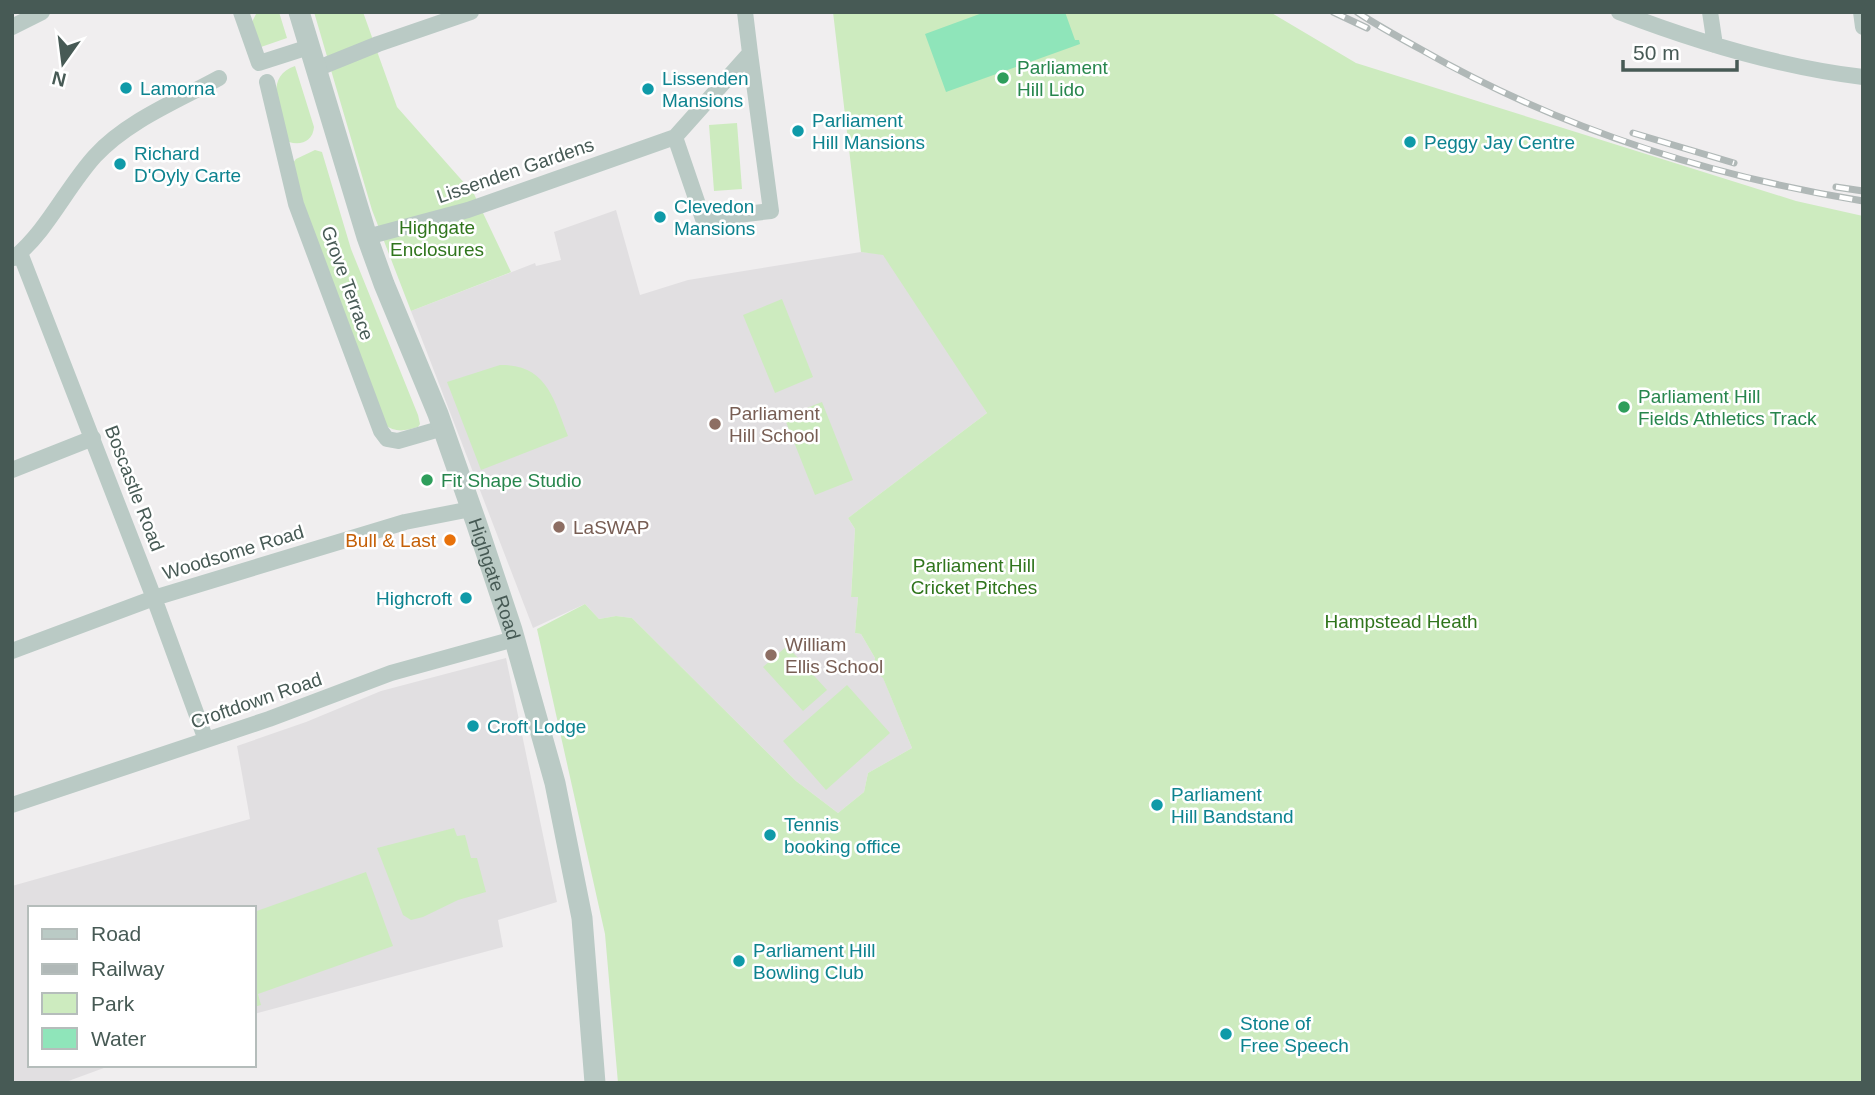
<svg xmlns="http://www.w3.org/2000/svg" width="1875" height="1095" viewBox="0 0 1875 1095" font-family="Arial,sans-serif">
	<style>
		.education { fill: #e1dfe1 }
		.green { fill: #cdebbf }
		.water { fill: #8fe5ba }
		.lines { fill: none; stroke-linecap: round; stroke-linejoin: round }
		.minor { stroke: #bacac5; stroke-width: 16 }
		.tertiary { stroke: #bacac5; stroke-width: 21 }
		.rail-casing { stroke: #b0b8b7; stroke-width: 7 }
		.rail { stroke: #fff; stroke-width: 4.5; stroke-dasharray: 13; stroke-linecap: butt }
		.leisure-dot { fill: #2e9e5b; stroke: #fff; stroke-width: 2.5 }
		.culture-dot { fill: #0f9aa8; stroke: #fff; stroke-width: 2.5 }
		.education-dot { fill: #8d6e63; stroke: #fff; stroke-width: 2.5 }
		.food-dot { fill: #e8710a; stroke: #fff; stroke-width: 2.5 }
		.labels { text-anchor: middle; stroke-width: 5; stroke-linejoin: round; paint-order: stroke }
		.leisure-label { font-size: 19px; fill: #27864d; stroke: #fff; text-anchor: start }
		.culture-label { font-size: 19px; fill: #0d838f; stroke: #fff; text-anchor: start }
		.street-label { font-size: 19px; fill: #475a55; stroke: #fff }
		.park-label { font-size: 19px; fill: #30751d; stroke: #fff }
		.education-label { font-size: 19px; fill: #785e54; stroke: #fff; text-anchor: start }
		.food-label { font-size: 19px; fill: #c56008; stroke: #fff; text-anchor: end }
	</style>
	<rect width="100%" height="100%" fill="#f0eeef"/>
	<!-- education -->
	<path class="education" d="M616,210L640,295L688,280L861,252L883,254L951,353L987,413L848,518L855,529L851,596L858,597L855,633L861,634L875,658L912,748L868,773L864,792L838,813L796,781L632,618L616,616L599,619L585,604L533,628L411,311L535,263L536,266L561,260L554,232Z
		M506,658L557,902L498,920L503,947L254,1014V908H30V1065H112L63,1083H12V886L250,819L237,746L306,722L381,691Z"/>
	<!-- green -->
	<path class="green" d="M257,12H279L287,38L261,47L251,24Z
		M314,12H363L397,107L474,194L511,272L411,311L372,210Z
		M833,12H1270L1356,63L1796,201L1863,216V1083H618L605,934L537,629L585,604L599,619L616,616L632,618L796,781L838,813L864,792L868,773L912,748L883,678L874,670L875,658L861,634L855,633L858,597H851L855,529L848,518L987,413L883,255L861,252Z
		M295,66L314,127C313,141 301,146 289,142C282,118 261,77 295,66Z
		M737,123L742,189L714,191L709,125Z
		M315,150L322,152L351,249L418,415L420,424L418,427C404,431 396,433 383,424L302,199L292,164L296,159Z
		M782,299L813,377L775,393L743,315Z
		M500,365C547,364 554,400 568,436L481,470L447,382Z
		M822,402L853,480L815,495L784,417Z
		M787,646L827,690L803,711L763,667Z
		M847,685L890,733L826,790L783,741Z
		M454,828L457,836L465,835L471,858H477L486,892L458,900L423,917L411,920L403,915L377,848Z
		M366,872L393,946L258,994L261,1005L254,1007V912Z"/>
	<!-- water -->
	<path class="water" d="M985,12H1065L1075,40H1079L1080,44L946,92L925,34Z"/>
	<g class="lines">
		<!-- minor -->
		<path class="minor" d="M241,12L259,63L309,47
			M1619,12C1697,42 1779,67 1863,77
			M1710,12L1715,45
			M1861,12L1863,27
			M12,27L42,12
			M316,69L378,44L471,12
			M267,82L296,204L381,431L387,439L398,441L443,428
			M675,137L703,219L771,211L750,53
			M367,237L468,210L675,137L750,53L745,12
			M20,253L154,598L206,740
			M14,258C48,230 66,188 95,156C127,121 177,101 219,78
			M12,470L93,438
			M12,651L154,598L405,522L471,509
			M12,805L269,719L391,673L514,639"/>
		<!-- tertiary -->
		<path class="tertiary" id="s1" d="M299,12L367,237L384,284L438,414L476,522L512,630L555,783L582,918L595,1083"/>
		<!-- rail casing -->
		<g class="rail-casing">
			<path id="rail" d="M1333,12L1367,28
				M1357,12C1378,26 1400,38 1422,50C1557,127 1709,176 1863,201
				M1633,133L1734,163
				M1836,187L1863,191"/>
		</g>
		<!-- rail -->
		<use href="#rail" class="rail"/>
	</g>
	<!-- markers -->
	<g class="leisure-dot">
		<circle cx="1003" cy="78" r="7"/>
		<circle cx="1624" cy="407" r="7"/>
		<circle cx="427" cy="480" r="7"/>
	</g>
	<g class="culture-dot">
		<circle cx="126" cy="88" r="7"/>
		<circle cx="648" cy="89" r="7"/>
		<circle cx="798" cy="131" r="7"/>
		<circle cx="1410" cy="142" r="7"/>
		<circle cx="120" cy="164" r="7"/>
		<circle cx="660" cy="217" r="7"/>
		<circle cx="466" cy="598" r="7"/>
		<circle cx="473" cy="726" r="7"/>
		<circle cx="1157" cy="805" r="7"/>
		<circle cx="770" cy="835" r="7"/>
		<circle cx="739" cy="961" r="7"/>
		<circle cx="1226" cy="1034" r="7"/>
	</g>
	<g class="education-dot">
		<circle cx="715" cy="424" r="7"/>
		<circle cx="559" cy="527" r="7"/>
		<circle cx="771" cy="655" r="7"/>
	</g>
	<circle class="food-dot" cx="450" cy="540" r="7"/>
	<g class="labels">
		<!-- leisure labels -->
		<g class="leisure-label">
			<text x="1017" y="74">Parliament<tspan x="1017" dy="22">Hill Lido</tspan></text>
			<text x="1638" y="403">Parliament Hill<tspan x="1638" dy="22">Fields Athletics Track</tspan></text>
			<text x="441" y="487">Fit Shape Studio</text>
		</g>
		<!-- culture labels -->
		<g class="culture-label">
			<text x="662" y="85">Lissenden<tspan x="662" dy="22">Mansions</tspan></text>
			<text x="140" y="95">Lamorna</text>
			<text x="812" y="127">Parliament<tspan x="812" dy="22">Hill Mansions</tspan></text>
			<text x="1424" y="149">Peggy Jay Centre</text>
			<text x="134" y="160">Richard<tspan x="134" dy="22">D'Oyly Carte</tspan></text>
			<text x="674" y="213">Clevedon<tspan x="674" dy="22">Mansions</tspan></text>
			<text x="452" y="605" text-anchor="end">Highcroft</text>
			<text x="487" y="733">Croft Lodge</text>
			<text x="1171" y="801">Parliament<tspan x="1171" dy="22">Hill Bandstand</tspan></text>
			<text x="784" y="831">Tennis<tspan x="784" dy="22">booking office</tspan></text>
			<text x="753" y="957">Parliament Hill<tspan x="753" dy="22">Bowling Club</tspan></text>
			<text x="1240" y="1030">Stone of<tspan x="1240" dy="22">Free Speech</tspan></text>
		</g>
		<!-- street labels -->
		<g class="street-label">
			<text transform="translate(515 170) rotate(-19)" y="7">Lissenden Gardens</text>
			<text transform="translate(348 283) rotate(70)" y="7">Grove Terrace</text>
			<text transform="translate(135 488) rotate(69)" y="7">Boscastle Road</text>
			<text transform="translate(233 552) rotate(-17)" y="7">Woodsome Road</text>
			<text dy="7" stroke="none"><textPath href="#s1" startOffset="600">Highgate Road</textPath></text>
			<text transform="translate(256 700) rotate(-19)" y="7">Croftdown Road</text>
		</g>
		<!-- park labels -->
		<g class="park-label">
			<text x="437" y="234">Highgate<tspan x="437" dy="22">Enclosures</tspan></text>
			<text x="974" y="572">Parliament Hill<tspan x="974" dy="22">Cricket Pitches</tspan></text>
			<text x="1401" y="628">Hampstead Heath</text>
		</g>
		<!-- education labels -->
		<g class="education-label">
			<text x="729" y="420">Parliament<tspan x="729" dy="22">Hill School</tspan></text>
			<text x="573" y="534">LaSWAP</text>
			<text x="785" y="651">William<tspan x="785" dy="22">Ellis School</tspan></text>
		</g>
		<!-- food labels -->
		<g class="food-label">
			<text x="436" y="547">Bull &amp; Last</text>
		</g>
	</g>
	<!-- border -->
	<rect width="1875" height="1095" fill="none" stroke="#475a55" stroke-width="28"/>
	<!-- legend -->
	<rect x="28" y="906" width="228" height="161" fill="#ffffff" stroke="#b5bdbb" stroke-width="2"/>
	<rect x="42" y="929" width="35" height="10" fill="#bacac5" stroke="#b5bdbb" stroke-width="2"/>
	<text x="91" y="941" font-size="21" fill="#475a55">Road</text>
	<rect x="42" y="964" width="35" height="10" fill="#b0b8b7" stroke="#b5bdbb" stroke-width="2"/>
	<text x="91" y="976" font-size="21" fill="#475a55">Railway</text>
	<rect x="42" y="993" width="35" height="21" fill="#cdebbf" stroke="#b5bdbb" stroke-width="2"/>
	<text x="91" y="1011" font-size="21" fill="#475a55">Park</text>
	<rect x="42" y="1028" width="35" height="21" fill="#8fe5ba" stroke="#b5bdbb" stroke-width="2"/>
	<text x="91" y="1046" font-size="21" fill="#475a55">Water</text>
	<!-- north arrow -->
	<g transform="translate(63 63) rotate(194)" stroke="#ffffff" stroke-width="5" paint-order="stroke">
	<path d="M0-5L12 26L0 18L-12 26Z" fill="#475a55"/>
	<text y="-10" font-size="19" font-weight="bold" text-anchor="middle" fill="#475a55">N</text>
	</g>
	<!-- scale -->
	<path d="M1623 60v10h114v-10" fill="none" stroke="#475a55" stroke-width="3.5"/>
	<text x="1633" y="60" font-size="21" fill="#475a55" stroke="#ffffff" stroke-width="5" paint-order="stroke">50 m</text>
</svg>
